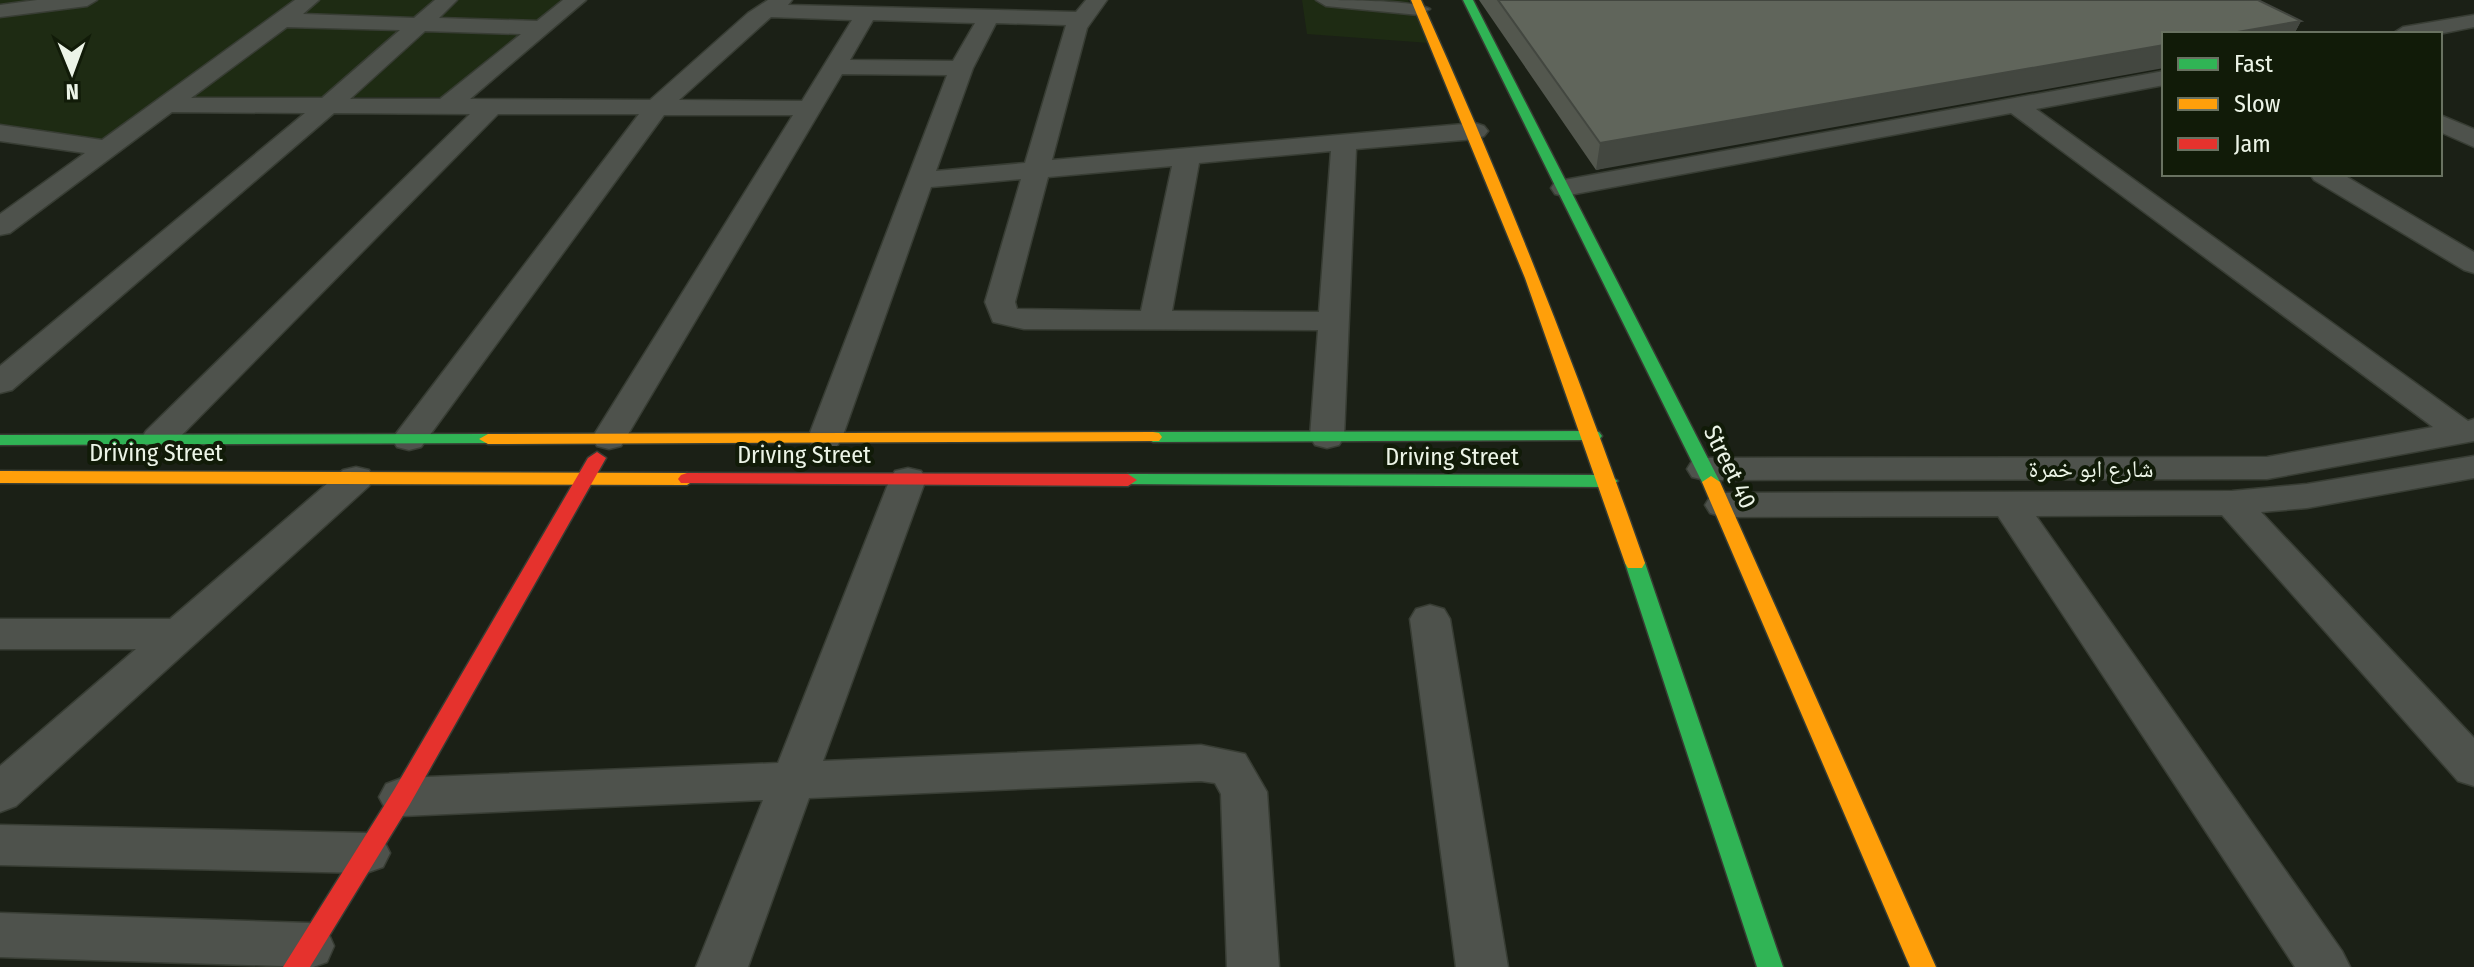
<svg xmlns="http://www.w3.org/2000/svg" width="2474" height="967" viewBox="0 0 2474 967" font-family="'Fira Sans Condensed','Noto Naskh Arabic',sans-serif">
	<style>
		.built { fill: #1e2b13 }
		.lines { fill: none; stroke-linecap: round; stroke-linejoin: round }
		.street-casing { stroke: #383d34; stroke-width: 3 }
		.fast-casing { stroke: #383d34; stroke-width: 3 }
		.slow-casing { stroke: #383d34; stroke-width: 3 }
		.jam-casing { stroke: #383d34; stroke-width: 3 }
		.street { fill: #4e524c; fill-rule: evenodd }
		.fast { fill: #30b455; fill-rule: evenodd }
		.slow { fill: #ff9f0a; fill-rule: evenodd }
		.jam { fill: #e5322d; fill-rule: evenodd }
		.wall { fill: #53574e }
		.shaded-wall { fill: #434740 }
		.building { fill: #60655b; stroke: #434740; stroke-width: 2 }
		.labels { text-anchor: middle; stroke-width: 8; stroke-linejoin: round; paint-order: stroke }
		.street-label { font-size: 24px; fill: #ecf4e7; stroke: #111b08 }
	</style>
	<rect width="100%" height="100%" fill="#1b2016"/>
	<!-- built -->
	<path class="built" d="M0,0H561L445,97L162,98L86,153L0,142Z
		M1302,0H1408L1429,43L1307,34Z"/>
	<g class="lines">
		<!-- street casing -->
		<g class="street-casing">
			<path id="street" d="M37,0H97L87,6L0,17V5Z
				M295,0H319L303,14L414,18L435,0H457L439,18L537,21L563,0H586L470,99L650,100L748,13L768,0H792L788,5L1076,12L1086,0H1107L1087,28L1052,160L1475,123L1484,126L1488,131L1484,136L1475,139L1356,149L1344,437L1339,445L1327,448L1315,445L1310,437L1318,330L1024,329L993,322L985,302L1021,179L931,187L842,438L837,446L825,449L813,446L808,438L947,75L842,74L621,446L609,449L597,446L592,438L793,115H664L421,447L409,450L397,447L392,439L639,114H498L170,447L158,450L146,447L141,439L146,431L470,114L334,113L12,390L0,393V366L305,113L172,112L10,233L0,235V214L85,153L0,141V125L102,140ZM771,17L852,20L802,101L679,100ZM873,20L975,23L953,61L850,60ZM996,23L1066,25L1025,163L936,171L973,68ZM287,27L400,30L322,98H191ZM425,31L521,34L440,99H350ZM1331,151L1319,312L1172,311L1199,163ZM1172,166L1141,311L1017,309L1015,302L1048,177Z
				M1316,0C1338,0 1416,0 1430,9L1419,15L1326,6Z
				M2474,15V27L2439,34H2392L2403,27Z
				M2164,71V85L2036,109L2468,421L2474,419V441L2267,479L1705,480L1692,477L1687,469L1692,461L1705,458L2267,457L2433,427L2011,113L1564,196L1555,194L1551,188L1555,182L1564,180Z
				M2440,115L2474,129V147L2440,132Z
				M2310,174H2342L2474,252V273L2464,270L2314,180Z
				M2474,456V478L2307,508L2261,512L2474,738V786L2458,781L2222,515L2036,516L2342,951L2350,967H2295L1998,516L1723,517L1710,513L1705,505L1710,497L1723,493L2232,491L2307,484Z
				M356,467L369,470L374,478L369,486L16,806L0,812V766L136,649H0V619H170L343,470Z
				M908,468L921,471L926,479L823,761L1201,745L1245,754L1267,792L1279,967H1227L1221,794L1215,783L1201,781L809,798L748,967H696L763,800L402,816L386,810L379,797L386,784L402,778L778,763L890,479L895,471Z
				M1430,605L1444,609L1450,619L1508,967H1456L1410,619L1416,609Z
				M0,825L366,833L383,839L390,853L383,867L366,873L0,865Z
				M0,913L309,923L327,930L334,946L327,962L313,967L0,957Z"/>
		</g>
		<!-- fast casing -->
		<g class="fast-casing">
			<path id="fast" d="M1463,0H1473L1720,482L1717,486L1711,488L1702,482Z
				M1593,431L1599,432L1602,436L1599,440L1153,442L1144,437L1153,432Z
				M488,434L497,439L494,443L0,445V435Z
				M1128,474L1609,475L1618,481L1609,487L1122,484L1119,480L1122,476Z
				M1635,556L1642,558L1645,563L1783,967H1757L1625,563L1628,558Z"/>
		</g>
		<!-- slow casing -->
		<g class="slow-casing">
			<path id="slow" d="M1411,0H1421C1504,184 1578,372 1645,563L1642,568H1628L1625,563L1525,278Z
				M1153,432L1159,433L1162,437L1159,441L488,444L479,439L488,434Z
				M0,471L687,473L696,479L687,485L0,483Z
				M1711,476L1720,482L1936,967H1910L1702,482Z"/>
		</g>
		<!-- jam casing -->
		<g class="jam-casing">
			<path id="jam" d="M597,452L606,458L410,804L310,967H283L394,790L588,458Z
				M687,473L1128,474L1137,480L1128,486L681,483L678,479L681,475Z"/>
		</g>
		<!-- street -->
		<use href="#street" class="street"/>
		<!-- fast -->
		<use href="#fast" class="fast"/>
		<!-- slow -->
		<use href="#slow" class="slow"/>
		<!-- jam -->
		<use href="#jam" class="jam"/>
	</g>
	<!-- wall -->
	<path class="wall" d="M1479,0H2258L2301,21L2294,34H2164L1596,170Z"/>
	<!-- shaded-wall -->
	<path class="shaded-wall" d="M2301,21L2294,34H2226Z
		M2164,45V68L1596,170L1600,143Z"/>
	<!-- building -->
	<path class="building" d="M1498,0H2258L2301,21L2226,34H2164V45L1600,143Z"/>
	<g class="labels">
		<!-- street labels -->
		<g class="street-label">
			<text x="156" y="461">Driving Street</text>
			<text x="804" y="463">Driving Street</text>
			<text x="1452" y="465">Driving Street</text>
			<text transform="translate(1730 467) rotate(64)" y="8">Street 40</text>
			<text x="2091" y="477">شارع ابو خمرة</text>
		</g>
	</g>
	<!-- legend -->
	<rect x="2162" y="32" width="280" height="144" fill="#111b08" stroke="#697261" stroke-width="2"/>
	<rect x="2178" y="58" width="40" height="12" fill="#30b455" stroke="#697261" stroke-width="2"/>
	<text x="2234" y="72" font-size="24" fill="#ecf4e7">Fast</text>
	<rect x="2178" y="98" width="40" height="12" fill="#ff9f0a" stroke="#697261" stroke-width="2"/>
	<text x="2234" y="112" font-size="24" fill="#ecf4e7">Slow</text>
	<rect x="2178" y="138" width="40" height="12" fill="#e5322d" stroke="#697261" stroke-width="2"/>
	<text x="2234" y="152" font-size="24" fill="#ecf4e7">Jam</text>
	<!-- north arrow -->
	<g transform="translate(72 72) rotate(179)" stroke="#111b08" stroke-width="6" paint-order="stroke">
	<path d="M0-6L14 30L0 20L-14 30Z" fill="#ecf4e7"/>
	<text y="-12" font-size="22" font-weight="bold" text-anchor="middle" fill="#ecf4e7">N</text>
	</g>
</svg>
